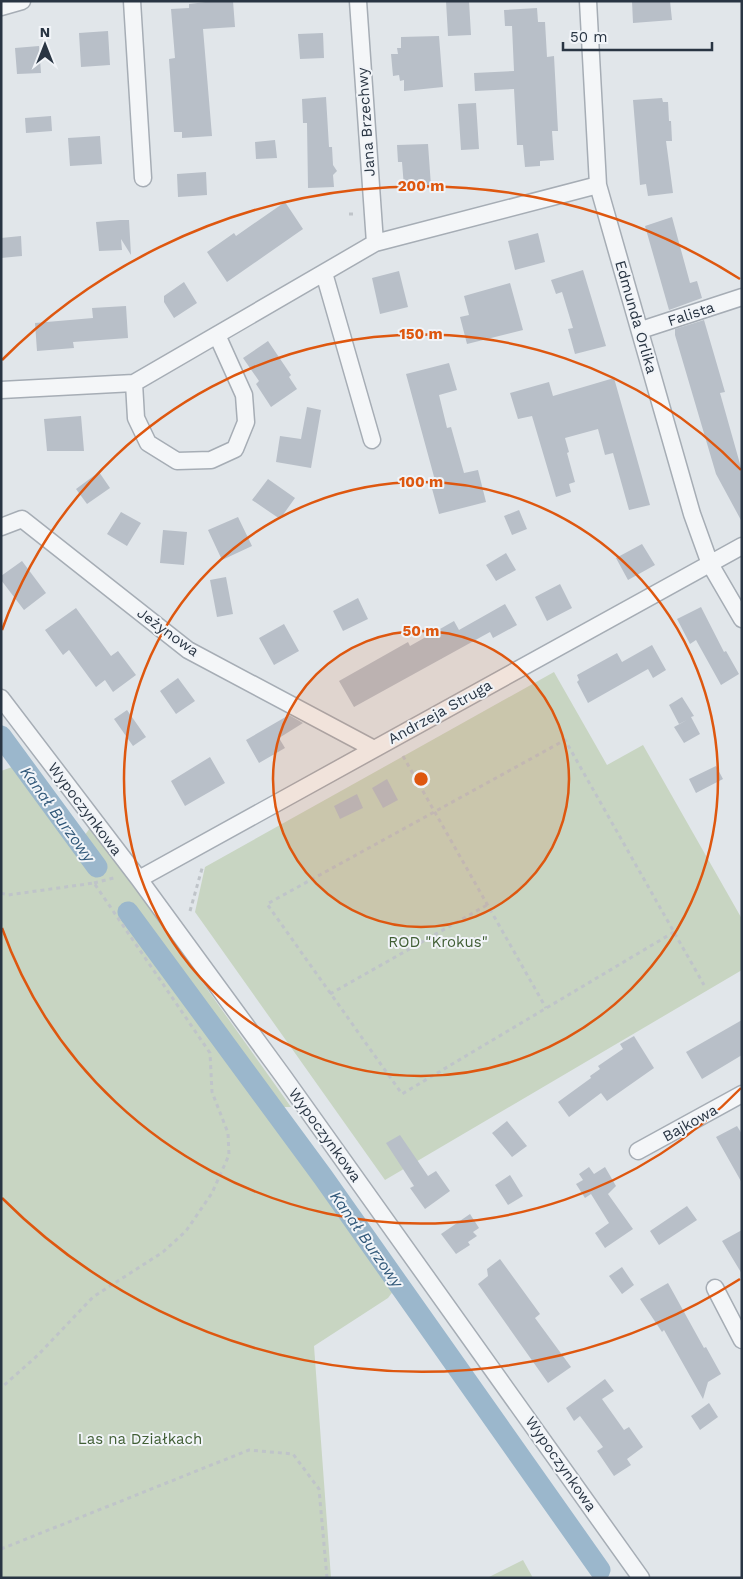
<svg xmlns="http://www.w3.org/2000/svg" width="743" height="1579" viewBox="0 0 743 1579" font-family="'Work Sans',sans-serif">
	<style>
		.green { fill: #c8d5c2 }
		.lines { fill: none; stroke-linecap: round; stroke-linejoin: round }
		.canal { stroke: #9bb7cc; stroke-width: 21 }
		.building { fill: #b8bfc8 }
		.street-casing { stroke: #a6adb5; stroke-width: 19 }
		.path { stroke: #bfc4c9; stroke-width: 3; stroke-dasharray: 4 4; stroke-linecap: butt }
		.street { stroke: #f4f6f8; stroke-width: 16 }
		.ring { fill: none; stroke: #de570f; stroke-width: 2.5 }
		.labels { text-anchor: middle; stroke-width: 4; stroke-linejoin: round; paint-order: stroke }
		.street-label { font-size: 15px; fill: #293543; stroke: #f1f4f8 }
		.park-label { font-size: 15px; fill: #415f35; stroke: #f1f4f8 }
		.water-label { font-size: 16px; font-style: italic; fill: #315879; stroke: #f1f4f8 }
		.centre { fill: #de570f; stroke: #f1f4f8; stroke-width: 2.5 }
		.ring-label { font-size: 15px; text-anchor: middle; font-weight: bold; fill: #de570f; stroke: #f1f4f8; stroke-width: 4; stroke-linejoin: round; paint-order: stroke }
	</style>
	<rect width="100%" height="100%" fill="#e1e6ea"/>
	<!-- green -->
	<path class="green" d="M554,672L607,765L643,745L742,919V970L385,1180L195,912L205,867Z
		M15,766L76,847L90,828L141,896L291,1107H261L286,1122L403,1278L388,1298L314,1346L331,1578H1V771Z
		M523,1560L533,1578H487Z"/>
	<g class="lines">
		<!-- canal -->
		<path class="canal" d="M1,736L97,867
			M128,912L323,1177L600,1570"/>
	</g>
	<!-- building -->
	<path class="building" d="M214,1H233L235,27L203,29L212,136L182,138V132H174L169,59L175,58L171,9L189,8V4Z
		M446,1H469L471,35L448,36Z
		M632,1H670L672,20L633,23Z
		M537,8L538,22H545L547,57L554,56L558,131H552L554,160L540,161V166L525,167L523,145H517L514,89L475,91L474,73L514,71L512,26H505L504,10Z
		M108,31L110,65L81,67L79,33Z
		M323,33L324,58L300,59L298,34Z
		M439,36L443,87L404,91V80L400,81L399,75L393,76L391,54H398L397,48H401V37Z
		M39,46L41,73L17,74L15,48Z
		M326,97L329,147H332L333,165L337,171L333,175L334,187L308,188L307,123H303L302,99Z
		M662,98L663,102H668L669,121H671L672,141H666L673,193L648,196L646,184L640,185L633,100Z
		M476,103L479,149L461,150L458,104Z
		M51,116L52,131L26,133L25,118Z
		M100,136L102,164L70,166L68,138Z
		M275,140L277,158L256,159L255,142Z
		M428,144L431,186L404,187L402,162H398L397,145Z
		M206,172L207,195L178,197L177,174Z
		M285,202L303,229L227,282L207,252L234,233L236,236Z
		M672,217L690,283L697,281L702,298L669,310L645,226Z
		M120,220H129L131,255L121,239L122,250L99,251L96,222Z
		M538,233L545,262L515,270L508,241Z
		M21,236L22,256L1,258V238Z
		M583,270L606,346L575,354L568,329L573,328L562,292L556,294L551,280Z
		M399,271L408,307L380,314L372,278Z
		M184,282L197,303L174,318L164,302V296Z
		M510,283L523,330L467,344L460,317L469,315L464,296Z
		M126,306L128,338L73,342L74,348L37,351L35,323L93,318L92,308Z
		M704,320L725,392L720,393L742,471V522L716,474L675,335V329Z
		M268,341L291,375L289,377L297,389L271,407L256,384L259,381L243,358Z
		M449,363L457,390L439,395L447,428L451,427L464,473L478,470L486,502L439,514L431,485L436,484L406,374Z
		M614,378L650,505L629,510L613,453L605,455L598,429L565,438L569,452L567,453L575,482L569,484L571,492L556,497L532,416L518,419L510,393L549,382L553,396Z
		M307,407L321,410L311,468L276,462L280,436L301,439Z
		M81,416L84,451H47L44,419Z
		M99,472L110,488L87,504L76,489Z
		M268,479L295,498L280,519L252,500Z
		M519,510L527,529L512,535L504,516Z
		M121,512L141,523L127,546L107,534Z
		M238,517L252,546L222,560L208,530Z
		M163,530L187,532L184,565L160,563Z
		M642,544L655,565L628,580L616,558Z
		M506,553L516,570L496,581L486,565Z
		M22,561L46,593L24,610L1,580V576Z
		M226,577L233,614L217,617L210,580Z
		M560,584L572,608L547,621L535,597Z
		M358,598L368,619L343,631L333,611Z
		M505,604L517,625L493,638L490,632L354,707L339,681L408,642L410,646L454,621L459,630Z
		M701,607L724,652L726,651L739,674L721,685L696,640L690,644L677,619Z
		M76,608L111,656L118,651L136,675L113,692L105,680L96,687L69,650L63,655L45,630Z
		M284,624L299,651L274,665L259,638Z
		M652,645L666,670L653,678L648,669L588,703L577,682L579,680L577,675L617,653L622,662Z
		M178,678L195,701L176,714L160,691Z
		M682,697L694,716L691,717L700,734L684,743L674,727L687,720L679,724L669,705Z
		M127,710L146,737L133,746L114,719Z
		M289,715L303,723L279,738L285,748L259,763L246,740Z
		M210,757L225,783L185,806L171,781Z
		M716,766L723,779L696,793L689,779Z
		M387,779L398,800L383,808L372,788Z
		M357,794L363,808L340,819L334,806Z
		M742,1020V1055L702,1079L686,1052Z
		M634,1036L654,1068L607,1101L601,1093L569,1117L558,1102L591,1078L590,1076L600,1069L598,1066L623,1049L620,1044Z
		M507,1121L527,1146L512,1157L492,1133Z
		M737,1126L742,1134V1183L716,1137Z
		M400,1135L428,1176L436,1171L450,1191L425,1209L410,1188L414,1186L386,1143Z
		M589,1167L594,1174L605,1167L616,1186L608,1194L633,1229L605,1248L595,1233L609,1223L591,1194L585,1198L576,1184L583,1180L579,1174Z
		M510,1175L523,1196L508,1205L495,1185Z
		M687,1206L697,1220L659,1245L650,1231Z
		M470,1214L479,1228L473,1232L477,1236L468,1242L470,1245L456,1254L441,1234Z
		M742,1230V1274L722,1241Z
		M500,1259L540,1314L535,1318L571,1367L548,1383L478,1284L488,1276L487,1269Z
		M622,1267L634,1285L622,1294L609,1276Z
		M668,1283L699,1339L704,1348L706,1347L721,1374L708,1382L703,1399L664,1330L662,1332L640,1299Z
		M605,1379L614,1391L602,1399L624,1430L629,1427L643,1447L627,1459L631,1465L614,1476L597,1451L603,1447L580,1416L574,1421L566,1408Z
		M709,1403L718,1417L700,1430L691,1416Z"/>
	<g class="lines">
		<!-- street casing -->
		<g class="street-casing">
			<path id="street" d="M132,1L143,178
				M358,1L375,243
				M588,1L598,185L692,514L710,564L742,619
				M1,7L22,1
				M324,273L372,440
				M641,330L742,297
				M134,383L136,418L148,443L177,461L211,460L235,449L246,422L244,395L217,335
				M1,390L134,383L375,243L598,185
				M1,527L22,519L188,650L374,749
				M1,698L139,879L283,1076L641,1578
				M139,879L742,546
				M638,1151L742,1094
				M715,1288L742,1340"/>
		</g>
		<!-- path -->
		<path class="path" d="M349,214H357
			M403,756L546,1008
			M94,883L117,877
			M1,893L8,895L94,883L210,1053L212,1092L228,1133L229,1155L212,1193L186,1231L163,1252L93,1297L38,1355L1,1388
			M190,911L203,865
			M674,932L402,1094L267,904L565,740L704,985
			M330,994L487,905
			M1,1549L249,1450L293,1454L319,1489L327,1578"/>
		<!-- street -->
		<use href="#street" class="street"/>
	</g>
	<!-- distance rings -->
	<circle cx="421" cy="779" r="148" fill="#de570f" fill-opacity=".12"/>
	<g class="ring">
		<circle cx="421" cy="779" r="148"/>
		<circle cx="421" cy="779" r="297"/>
		<path d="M741 1088A445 445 0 0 1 2 928M2 630A445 445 0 0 1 741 470"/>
		<path d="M740 1279A593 593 0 0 1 2 1198M2 360A593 593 0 0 1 740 279"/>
	</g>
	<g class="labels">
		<!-- street labels -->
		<g class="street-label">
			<text transform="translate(366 122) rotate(-94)" y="5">Jana Brzechwy</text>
			<text transform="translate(691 314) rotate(-18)" y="5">Falista</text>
			<text transform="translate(636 317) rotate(74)" y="5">Edmunda Orlika</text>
			<text transform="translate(168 632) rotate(36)" y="5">Jeżynowa</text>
			<text transform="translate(440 712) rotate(-29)" y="5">Andrzeja Struga</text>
			<text transform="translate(85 809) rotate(53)" y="5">Wypoczynkowa</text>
			<text transform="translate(690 1123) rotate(-29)" y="5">Bajkowa</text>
			<text transform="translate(325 1135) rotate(54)" y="5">Wypoczynkowa</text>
			<text transform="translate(561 1464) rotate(55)" y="5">Wypoczynkowa</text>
		</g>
		<!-- park labels -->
		<g class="park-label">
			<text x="438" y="947">ROD "Krokus"</text>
			<text x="140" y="1444">Las na Działkach</text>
		</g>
		<!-- water labels -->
		<g class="water-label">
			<text transform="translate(58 814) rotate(54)" y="6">Kanał Burzowy</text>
			<text transform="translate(367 1239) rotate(55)" y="6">Kanał Burzowy</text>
		</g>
	</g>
	<circle cx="421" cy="779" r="8" class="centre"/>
	<g class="ring-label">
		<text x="421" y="191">200 m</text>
		<text x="421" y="339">150 m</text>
		<text x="421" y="487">100 m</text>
		<text x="421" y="636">50 m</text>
	</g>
	<!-- border -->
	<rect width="743" height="1579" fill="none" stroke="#293543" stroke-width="5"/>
	<!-- north arrow -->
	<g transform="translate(45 45)" stroke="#f1f4f8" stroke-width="4" paint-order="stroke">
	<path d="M0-4L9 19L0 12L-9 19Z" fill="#293543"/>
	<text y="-8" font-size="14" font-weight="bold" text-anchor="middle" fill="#293543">N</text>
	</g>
	<!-- scale -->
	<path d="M563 42v8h149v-8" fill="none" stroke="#293543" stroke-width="2.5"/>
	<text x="570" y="42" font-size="15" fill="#293543" stroke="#f1f4f8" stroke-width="4" paint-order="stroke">50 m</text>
</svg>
